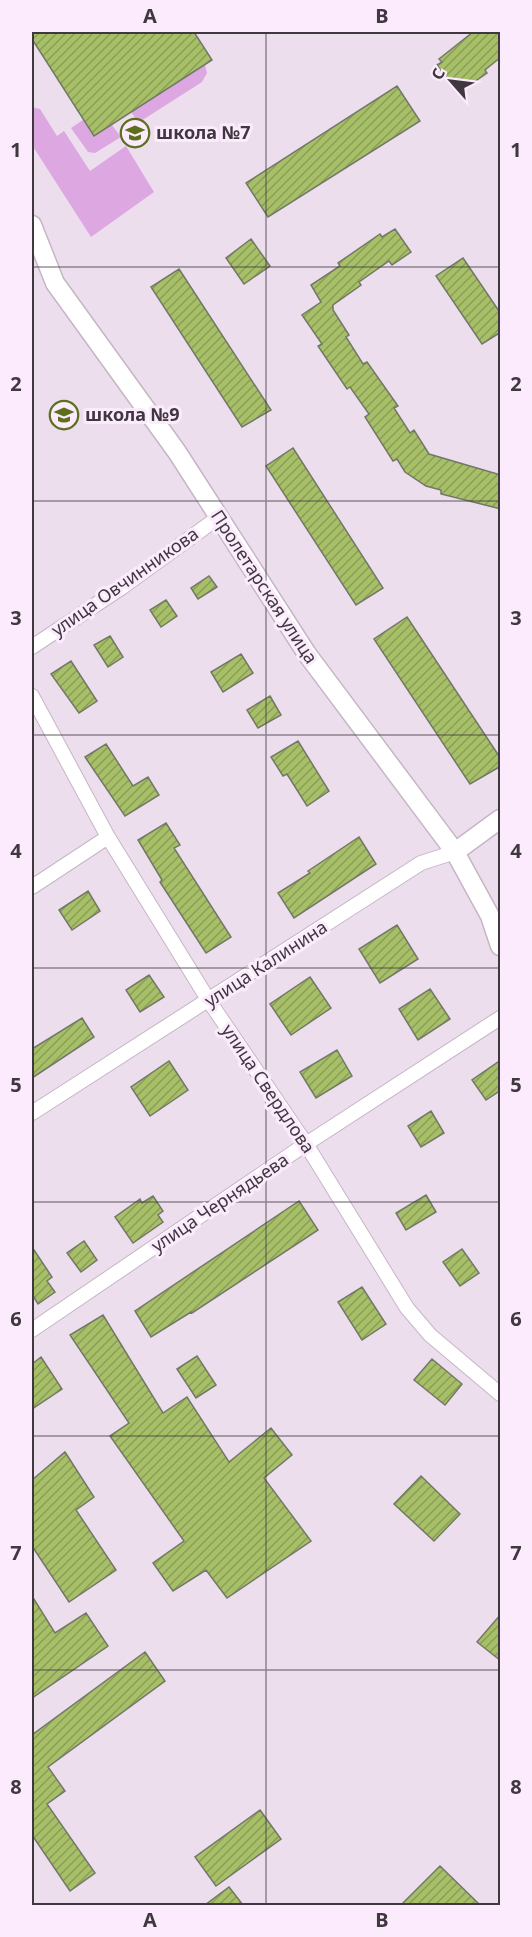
<svg xmlns="http://www.w3.org/2000/svg" width="532" height="1937" viewBox="0 0 532 1937" font-family="'Noto Sans',sans-serif">
	<style>
		.green { fill: #dda7e1 }
		.building { fill: url(#building-hatch); stroke: #727866; stroke-width: 1.5 }
		.lines { fill: none; stroke-linecap: round; stroke-linejoin: round }
		.minor-casing { stroke: #c5b6c6; stroke-width: 16 }
		.tertiary-casing { stroke: #c5b6c6; stroke-width: 21 }
		.minor { stroke: #fff; stroke-width: 14 }
		.tertiary { stroke: #fff; stroke-width: 18 }
		.grid { fill: none; stroke: #3f383f; stroke-width: 1.5; stroke-opacity: 0.55 }
		.labels { text-anchor: middle; stroke-width: 6; stroke-linejoin: round; paint-order: stroke }
		.poi-label { font-size: 18px; font-weight: bold; fill: #3f383f; stroke: #fbebfc; text-anchor: start }
		.street-label { font-size: 18px; fill: #3f383f; stroke: #fbebfc }
		.neatline { fill: none; stroke: #3f383f; stroke-width: 2 }
		.grid-label { font-size: 20px; text-anchor: middle; font-weight: bold; fill: #3f383f }
	</style>
	<defs>
		<pattern id="building-hatch" width="6" height="6" patternUnits="userSpaceOnUse" patternTransform="scale(1.5)"><rect width="6" height="6" fill="#a7c068"/><path d="M-1 1l2-2M0 6l6-6M5 7l2-2" fill="none" stroke="#899d57"/></pattern>
	</defs>
	<rect width="100%" height="100%" fill="#eddeee"/>
	<!-- green -->
	<path class="green" d="M205,65L207,73L202,82L141,121L137,120L131,112Z
		M32,107L40,109L57,136L64,131L90,171L126,146L154,192L91,237L32,145Z
		M83,120L94,136L112,125L121,137L95,153L88,152L71,128Z"/>
	<!-- building -->
	<path class="building" d="M32,32H194L212,60L94,136L32,39Z
		M473,32H501V57L485,70L487,73L461,91L454,82L451,84L437,65L442,62L439,59Z
		M397,86L420,121L268,217L246,183Z
		M395,229L411,252L392,265L389,261L359,282L361,285L333,305V310L349,335L346,337L363,364L367,362L398,406L394,408L410,433L414,430L429,454L501,475V509L441,494V490L426,486L405,472L397,459L393,461L365,417L369,414L350,387L347,389L318,346L322,344L302,315L321,302L311,285L340,266L338,263L380,234L382,237Z
		M251,239L270,266L244,284L226,258Z
		M463,258L501,314V332L482,344L436,276Z
		M179,269L271,410L242,427L151,287Z
		M293,448L383,588L356,605L266,466Z
		M209,576L217,587L198,599L191,588Z
		M166,600L177,616L161,627L150,610Z
		M407,617L501,759V766L470,784L374,639Z
		M110,636L123,657L108,667L94,645Z
		M241,654L253,673L223,692L211,672Z
		M71,661L97,701L79,713L51,674Z
		M270,696L281,715L258,728L247,710Z
		M298,741L329,791L307,806L287,774L283,776L271,757Z
		M106,744L133,786L148,777L159,795L125,816L85,757Z
		M166,823L180,845L174,848L231,937L206,953L160,882L162,880L138,840Z
		M359,837L376,864L294,918L278,893L310,873L308,871Z
		M88,891L100,911L72,930L59,910Z
		M397,925L418,959L380,983L359,949Z
		M149,975L164,997L140,1012L126,990Z
		M310,977L331,1008L291,1035L270,1004Z
		M430,989L450,1019L418,1040L399,1009Z
		M82,1018L94,1037L32,1078V1049Z
		M337,1050L352,1076L316,1098L300,1072Z
		M501,1060V1090L486,1100L472,1080Z
		M169,1061L188,1090L150,1116L131,1087Z
		M431,1111L444,1133L421,1147L408,1126Z
		M426,1195L436,1212L406,1230L396,1213Z
		M153,1196L163,1211L158,1215L163,1222L133,1243L115,1217L140,1199L142,1203Z
		M299,1201L318,1230L192,1313L191,1312L151,1337L135,1311Z
		M84,1241L97,1260L81,1272L67,1253Z
		M32,1247L52,1277L47,1281L55,1292L38,1304L32,1294Z
		M462,1249L479,1273L460,1286L443,1262Z
		M362,1287L386,1324L362,1340L338,1302Z
		M103,1315L163,1413L187,1397L229,1462L271,1428L292,1455L264,1478L311,1541L227,1598L206,1570L173,1591L153,1563L184,1541L110,1436L129,1423L70,1335Z
		M197,1356L216,1385L196,1398L177,1369Z
		M41,1357L62,1389L32,1409V1364Z
		M432,1359L462,1384L445,1405L414,1380Z
		M65,1452L94,1497L76,1510L116,1570L69,1602L32,1546V1480Z
		M421,1476L460,1514L434,1541L394,1504Z
		M32,1596L55,1633L86,1613L108,1646L32,1698Z
		M501,1614V1661L477,1642Z
		M145,1652L165,1681L48,1767L65,1791L47,1804L95,1873L70,1891L32,1835V1735Z
		M260,1810L281,1839L216,1886L195,1857Z
		M440,1866L480,1905H401Z
		M229,1887L243,1905H205Z"/>
	<g class="lines">
		<!-- minor casing -->
		<g class="minor-casing">
			<path id="minor" d="M32,647L121,588L219,517
				M32,696L108,837L209,1001L306,1144L407,1308L430,1335L500,1394
				M32,887L108,837
				M32,1113L421,863L455,852
				M32,1330L306,1144L500,1018"/>
		</g>
		<!-- tertiary casing -->
		<g class="tertiary-casing">
			<path id="tertiary" d="M32,225L55,283L177,452L307,654L455,852L490,916L500,946
				M455,852L500,819"/>
		</g>
		<!-- minor -->
		<use href="#minor" class="minor"/>
		<!-- tertiary -->
		<use href="#tertiary" class="tertiary"/>
	</g>
	<!-- grid -->
	<path class="grid" d="M266,32V1906M32,267H500M32,501H500M32,735H500M32,968H500M32,1202H500M32,1436H500M32,1670H500"/>
	<!-- icons -->
	<defs>
		<g id="school-ring" transform="scale(1.5)"><circle r="9.5" fill="#fbebfc" stroke="#5b6f1d" stroke-width="1.5"/><path d="M0-5L7-2L0 1L-7-2ZM-4 1L0 2.5L4 1V4Q0 6-4 4Z" fill="#5b6f1d"/></g>
	</defs>
	<g fill-rule="evenodd">
		<use href="#school-ring" x="135" y="133"/>
		<use href="#school-ring" x="64" y="415"/>
	</g>
	<g class="labels">
		<!-- poi labels -->
		<g class="poi-label">
			<text x="156" y="139">школа №7</text>
			<text x="85" y="421">школа №9</text>
		</g>
		<!-- street labels -->
		<g class="street-label">
			<text transform="translate(125 582) rotate(-35)" y="6">улица Овчинникова</text>
			<text transform="translate(264 587) rotate(57)" y="6">Пролетарская улица</text>
			<text transform="translate(266 964) rotate(-33)" y="6">улица Калинина</text>
			<text transform="translate(268 1089) rotate(56)" y="6">улица Свердлова</text>
			<text transform="translate(220 1203) rotate(-34)" y="6">улица Чернядьева</text>
		</g>
	</g>
	<!-- border -->
	<rect width="532" height="1937" fill="none" stroke="#fbebfc" stroke-width="66"/>
	<!-- north arrow -->
	<g transform="translate(451 81) rotate(298)" stroke="#fbebfc" stroke-width="4.5" paint-order="stroke">
	<path d="M0-4.5L10 22L0 15L-10 22Z" fill="#3f383f"/>
	<text y="-9" font-size="16" font-weight="bold" text-anchor="middle" fill="#3f383f">С</text>
	</g>
	<rect x="33" y="33" width="466" height="1871" class="neatline"/>
	<g class="grid-label">
		<text x="150" y="23">A</text>
		<text x="382" y="23">B</text>
		<text x="16" y="157">1</text>
		<text x="516" y="157">1</text>
		<text x="16" y="391">2</text>
		<text x="516" y="391">2</text>
		<text x="16" y="625">3</text>
		<text x="516" y="625">3</text>
		<text x="16" y="858">4</text>
		<text x="516" y="858">4</text>
		<text x="16" y="1092">5</text>
		<text x="516" y="1092">5</text>
		<text x="16" y="1326">6</text>
		<text x="516" y="1326">6</text>
		<text x="16" y="1560">7</text>
		<text x="516" y="1560">7</text>
		<text x="16" y="1794">8</text>
		<text x="516" y="1794">8</text>
		<text x="150" y="1927">A</text>
		<text x="382" y="1927">B</text>
	</g>
</svg>
